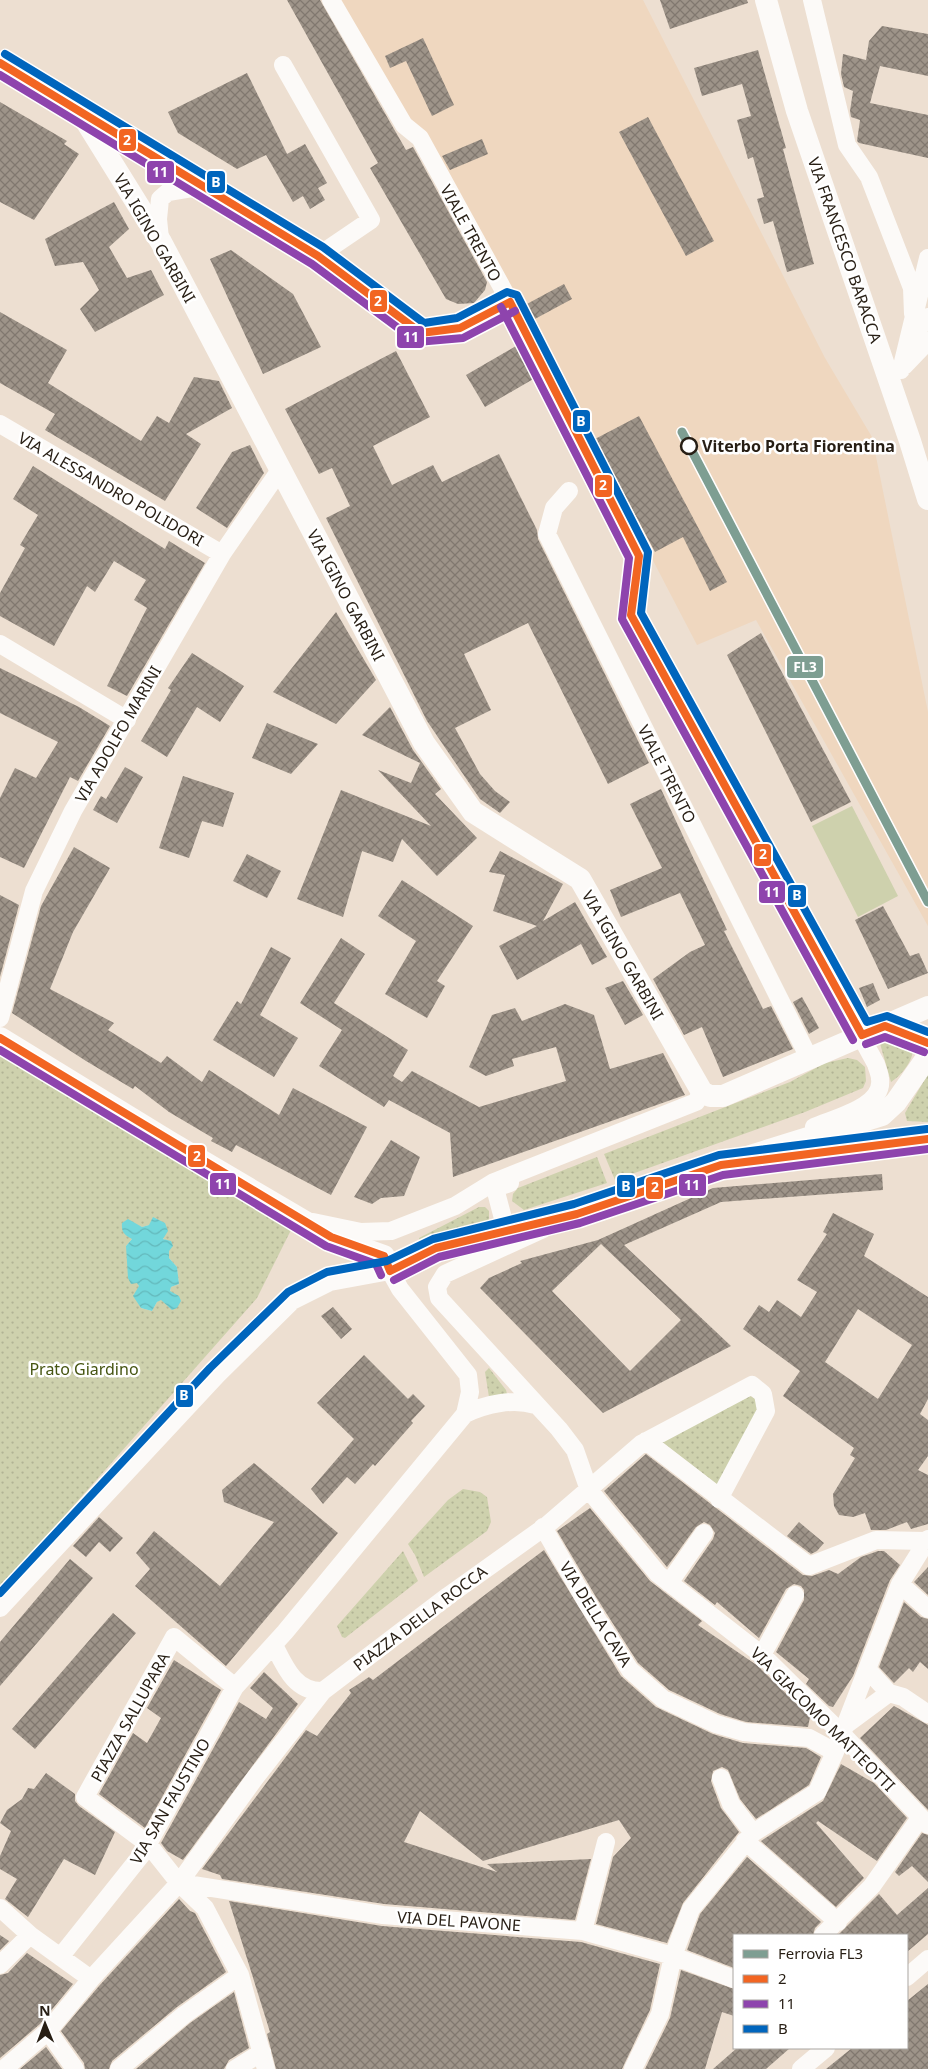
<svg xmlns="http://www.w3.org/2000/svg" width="928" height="2069" viewBox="0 0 928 2069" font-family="'Noto Sans',sans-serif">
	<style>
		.built { fill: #efd7bf }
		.grass { fill: url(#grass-dots); fill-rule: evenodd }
		.pitch { fill: #ced1ad }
		.water { fill: url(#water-waves) }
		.building { fill: url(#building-cross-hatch); fill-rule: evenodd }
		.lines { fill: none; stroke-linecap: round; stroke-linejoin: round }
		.minor { stroke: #fcfaf8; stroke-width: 18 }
		.major { stroke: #fcfaf8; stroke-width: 22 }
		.bus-1-casing { stroke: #fff; stroke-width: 11 }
		.bus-2-casing { stroke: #fff; stroke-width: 11 }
		.bus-3-casing { stroke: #fff; stroke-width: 11 }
		.bus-1 { stroke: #f26522; stroke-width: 8 }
		.bus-2 { stroke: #8e44ad; stroke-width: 8 }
		.bus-3 { stroke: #0065bd; stroke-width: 8 }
		.rail-1-casing { stroke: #fff; stroke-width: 12 }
		.rail-1 { stroke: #7e9e92; stroke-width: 9 }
		.stop-dot { fill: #fff; stroke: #271e14; stroke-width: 2.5 }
		.labels { text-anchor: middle; stroke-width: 5; stroke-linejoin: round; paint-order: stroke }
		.street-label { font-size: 16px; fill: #271e14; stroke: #fff }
		.stop-label { font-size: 16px; font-weight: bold; fill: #271e14; stroke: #fff; text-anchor: start }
		.park-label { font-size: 16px; fill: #465512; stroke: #fff }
		.line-badge { stroke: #fff; stroke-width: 2 }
		.badge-label { font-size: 14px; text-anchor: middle; font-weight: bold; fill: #fff }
	</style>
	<defs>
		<pattern id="grass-dots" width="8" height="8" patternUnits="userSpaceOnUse" patternTransform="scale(1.25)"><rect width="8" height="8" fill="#ced1ad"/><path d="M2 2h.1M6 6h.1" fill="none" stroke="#b1b394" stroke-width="1.8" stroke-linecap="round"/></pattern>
		<pattern id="water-waves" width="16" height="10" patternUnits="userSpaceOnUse" patternTransform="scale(1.25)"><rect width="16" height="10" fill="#72d7db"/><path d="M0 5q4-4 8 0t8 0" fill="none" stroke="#63b8bb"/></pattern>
		<pattern id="building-cross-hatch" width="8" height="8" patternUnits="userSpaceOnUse" patternTransform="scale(1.25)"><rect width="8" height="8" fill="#9e9489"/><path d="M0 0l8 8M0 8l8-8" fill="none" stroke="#81786f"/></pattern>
	</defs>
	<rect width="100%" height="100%" fill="#eddfd1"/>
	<!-- built -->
	<path class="built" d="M338,0H643L825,358L872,437L928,712V926L756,620L697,645L536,336Z"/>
	<!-- grass -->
	<path class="grass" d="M879,1040L899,1041L913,1049C913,1061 901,1076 891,1082Z
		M0,1049L291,1230L257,1298L0,1589ZM134,1224L142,1227L149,1225L166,1241L169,1258L177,1267L179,1284L171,1287L170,1292L157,1302L152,1311L141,1308L139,1286L126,1246L132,1239Z
		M848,1058L857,1060L865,1067L866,1081L863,1088L805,1112L615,1180L604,1154L790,1082L825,1063Z
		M928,1074V1122L907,1121L905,1113Z
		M597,1157L607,1183L524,1210L512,1201L513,1194L518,1188Z
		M479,1207H485L489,1211V1223L471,1232L421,1245L419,1243V1238Z
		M489,1368L506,1390L507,1394L489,1397L485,1372Z
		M750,1396L756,1399L758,1410L718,1485L662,1442Z
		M463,1489L480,1492L487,1497L491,1522L487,1531L424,1577L415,1555L408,1544L448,1500Z
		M403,1551L418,1581L345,1638L342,1637L337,1626Z"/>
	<!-- pitch -->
	<path class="pitch" d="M852,806L898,896L858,917L812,826Z"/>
	<!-- water -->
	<path class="water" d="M153,1217L165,1223L168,1231L163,1239L171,1241L173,1246L169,1251V1258L177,1267L179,1284L171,1287L170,1291L179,1296L181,1301L177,1308L172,1310L161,1300L157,1302L152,1311L141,1308L133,1296L139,1286L137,1283L131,1284L128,1278L126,1246L132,1239C125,1235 121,1233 122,1223L128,1219L142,1227L149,1225Z"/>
	<!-- building -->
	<path class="building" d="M287,0H320L406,150L413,147L487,282L485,290L474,303L458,304L446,299L370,168L378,163Z
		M660,0H747L748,3L670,29Z
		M882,26L928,34V76L880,66L870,103L928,115V158L859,143L857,141L860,120L851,117L850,111L853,91L844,87L841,74L843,54L866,60L869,41Z
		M423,38L454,105L432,116L406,61L390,68L385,56Z
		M758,50L786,148L783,149L814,264L787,272L773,221L764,224L757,199L764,197L753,157L748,159L737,120L751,116L742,84L702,96L694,68Z
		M247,73L287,154L305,144L327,183L318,188L325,200L310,209L303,196L293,202L266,155L237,169L178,133L168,112Z
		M0,102L67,141L64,144L79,154L34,220L0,202Z
		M648,117L714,241L686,256L619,132Z
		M482,139L488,154L450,170L442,156Z
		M114,202L129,229L109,247L127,278L151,270L164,295L95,332L80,309L99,290L83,262L55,266L45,239Z
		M231,250L293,294L321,347L263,374L210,259Z
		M564,284L572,299L533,320L525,305Z
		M0,312L67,350L48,383L141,441L157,416L169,423L194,377L219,381L232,408L186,434L201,444L165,501L45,430L55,414L0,383Z
		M516,346L535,378L485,407L466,375Z
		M396,351L430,417L373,446L392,485L433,465L442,482L499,454L537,530L538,539L649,763L608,784L528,623L464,654L491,710L455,728L480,774L495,791L510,802L500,813L480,799L427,721L326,518L350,506L332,468L319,474L285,409Z
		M639,416L727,582L710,591L683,537L655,552L595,439Z
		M250,445L264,473L227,528L196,508L232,452Z
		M33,466L165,549L169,541L205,563L127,696L107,686L147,608L134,600L146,580L114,561L95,592L87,586L54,646L0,616V593L25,548L20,545L38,515L13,499Z
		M336,612L376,680L336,724L273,692Z
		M761,633L851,802L811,822L727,655Z
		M192,653L244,686L220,722L197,707L167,757L141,741L171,690L168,688Z
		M0,668L79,707L110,726L78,781L70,777L24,868L0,857V798L15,768L36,778L58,742L0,713Z
		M390,707L413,750L441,789L435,794L477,838L437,876L402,839L393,862L362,851L343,917L297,899L341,790L431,826L378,770L411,783L420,763L362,735Z
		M267,723L318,744L291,774L252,758Z
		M125,767L143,777L117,823L93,810L101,796L106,799Z
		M183,776L234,793L223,827L202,821L189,858L159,848Z
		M661,789L727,930L724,931L763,1009L771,1006L793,1049L723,1077L702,1027L684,1035L653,979L690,952L705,945L680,893L621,917L610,890L662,868L630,804Z
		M74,847L110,868L73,932L50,989L114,1023L108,1030L161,1063L167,1056L202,1082L209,1070L279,1115L293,1088L367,1127L331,1195L236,1145L232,1152L211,1141L213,1138L169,1112L135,1086L133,1089L86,1061L12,1013L41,906Z
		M500,851L563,884L543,921L575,902L607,957L592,965L581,944L517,980L499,946L537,926L493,911L505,875L489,872Z
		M247,854L281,871L267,898L233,881Z
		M402,880L473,926L437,981L445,986L427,1018L385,994L416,941L378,916Z
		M0,895L19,905L0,977Z
		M883,906L910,956L919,953L928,973L888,989L855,920Z
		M341,938L365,954L334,1003L408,1050L393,1076L402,1082L412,1071L479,1107L566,1081L556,1047L512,1059L514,1066L486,1076L469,1067L492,1015L515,1008L522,1021L565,1004L594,1015L610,1069L663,1053L685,1095L453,1177L450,1133L389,1100L384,1107L319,1066L342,1030L300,1003Z
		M271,947L291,958L260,1015L298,1038L274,1077L213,1040L237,1001L241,1004Z
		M623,981L643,1015L625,1025L605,988Z
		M873,983L880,1000L867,1007L859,988Z
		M802,997L819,1028L809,1034L793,1002Z
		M391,1140L420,1157L404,1196L381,1198L372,1204L354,1197Z
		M882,1174L883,1190L721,1202L624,1245L731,1346L603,1413L480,1288L489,1278L522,1263L520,1261L598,1240L713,1188ZM601,1244L681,1320L630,1371L552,1291Z
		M833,1213L874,1234L864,1256L928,1297V1399L920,1414L928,1420V1456L918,1470L928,1475V1524L911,1529L907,1522L886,1530H871L865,1513L853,1517L839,1515L834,1506L833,1494L855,1458L850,1455L854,1448L783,1396L800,1371L743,1329L759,1305L769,1312L777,1300L801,1317L817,1292L797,1280L827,1234L823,1232ZM858,1309L912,1345L878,1399L825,1362Z
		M333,1307L352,1329L341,1339L321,1316Z
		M364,1355L408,1399L413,1394L425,1406L411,1421L413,1423L375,1466L373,1464L355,1484L347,1477L323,1504L311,1489L354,1439L317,1403Z
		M646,1454L803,1575L812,1576L829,1570L838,1574L861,1557L878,1551H884L900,1565L890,1580L853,1676L833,1707L829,1706L806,1684L809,1679L776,1652L804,1600V1590L801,1586L794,1584L786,1589L759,1638L717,1602L715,1605L684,1581L713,1539L715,1533L710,1525L704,1522L696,1527L667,1567L604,1491Z
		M254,1463L338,1533L226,1666L135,1586L150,1569L136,1553L154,1531L220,1586L274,1522L224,1502L222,1490Z
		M590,1508L650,1581L702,1621L698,1625L758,1666L810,1717L808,1727L746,1722L720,1714L669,1690L638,1663L596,1597L557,1531Z
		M99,1517L123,1538L110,1552L99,1542L86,1557L73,1546Z
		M799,1522L824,1543L817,1551L811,1554L787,1536Z
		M544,1550L621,1676L656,1707L713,1734L743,1743L806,1748L821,1757L809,1785L756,1819L740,1799L728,1770L722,1767L713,1771L711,1781L721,1808L739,1832L683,1903L667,1943L596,1924L613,1857L631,1838L619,1820L483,1861L420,1811L404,1842L497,1872L487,1864L591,1859L575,1920L384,1904L222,1879L220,1875L202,1869L306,1730L317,1736L351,1693L349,1690L369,1677L373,1680Z
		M70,1559L93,1578L0,1686V1642Z
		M928,1567V1595L914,1582Z
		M904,1602L921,1617L928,1619V1669L920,1662L913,1672L909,1668L894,1683L879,1667Z
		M113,1613L136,1633L35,1749L12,1729Z
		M174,1660L221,1690L145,1828L99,1794L133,1733L147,1743L161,1718L147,1708Z
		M264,1672L298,1704L183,1860L167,1851L161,1843L239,1702L266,1719L273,1708L250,1688Z
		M894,1706L928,1725V1810L860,1738Z
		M841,1764L874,1783L907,1818L877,1861L818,1821L816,1823L864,1878L836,1907L761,1841L823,1801Z
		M46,1773L75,1794V1801L79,1806L115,1832L95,1875L64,1859L28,1917L5,1899L17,1879L0,1869V1856L11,1831L0,1823L7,1810L22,1799L28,1788L34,1789Z
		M922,1833L928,1835V1882L912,1866L899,1876L895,1872Z
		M747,1857L821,1922L815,1928L813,1935H734V1968L687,1950L700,1914Z
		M928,1888V1934L907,1952V1935H838L879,1894L897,1915Z
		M179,1899L190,1911L195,1913L226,1972L177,2007L112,2061L109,2069H85L84,2063L61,2031L99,1986Z
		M229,1901L382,1926L581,1942L660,1964L650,2010L622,2069H276L267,2034L270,2032Z
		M0,1935L9,1941L0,1950Z
		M27,1953L73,1984L40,2024L0,2058V1975L8,1973Z
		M681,1970L734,1989V2016L722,2012L705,2069H645L670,2018Z
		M928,1984V2069H826L852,2048H907V2001Z
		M234,1992L249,2048L229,2060L224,2069H136L190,2023Z
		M46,2047L62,2069H20Z
		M737,2048H790L766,2069H713Z"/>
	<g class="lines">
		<!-- minor -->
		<path class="minor" d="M331,0L404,125L420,138L510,302L639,556L631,615L876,1064C877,1068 880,1074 880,1079C884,1107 834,1118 814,1127
			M812,0L847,145L869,177L912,288L913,314
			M283,65L371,220L318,256
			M81,111L318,256L421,333L460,328L510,302
			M160,239L158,219L160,199L168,192L204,186
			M910,339L928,317
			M904,366L928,341
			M901,370L928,258
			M0,424L222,554
			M569,491L554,508L547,534L809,1058
			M0,644L127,720
			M0,1018L34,891L73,811L222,554L280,470
			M313,1222L361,1232L391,1231L455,1206L494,1182L696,1102L702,1092
			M543,1229L445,1274L437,1287L439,1298L559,1429L575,1450L589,1490L658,1574L762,1655L842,1734L928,1825
			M506,1230L495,1188L510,1183
			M465,1414C486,1404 514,1398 535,1405
			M646,1441L809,1566L876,1540L925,1541
			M543,1527L587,1603L630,1670L663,1699L716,1724L744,1732L809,1738L835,1752L900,1584L928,1539
			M669,1583L704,1533
			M900,1584L928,1609
			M0,1608L217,1375L292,1301L330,1282L390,1271L400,1289L468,1375L470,1392L465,1414L285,1632L235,1687L143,1853L61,1956
			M274,1645C285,1667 295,1692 323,1691
			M762,1655L795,1595
			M868,1670L889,1693L903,1697L928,1714
			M235,1687L174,1637L85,1797L148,1844L179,1883L205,1908L240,1975L266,2069
			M847,1724L889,1693
			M721,1778L731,1804L753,1833
			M745,1841L838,1922
			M180,1883L383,1915L583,1931L673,1956L734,1979
			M0,1908L30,1935L91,1979
			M583,1931L606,1842
			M823,1935L872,1886L920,1818
			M0,1965L30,1935
			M907,1977L928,1959
			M48,2031L75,2069
			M4,2069L48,2031L91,1979L179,1883L255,1778L323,1691L448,1596L546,1526L641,1444L752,1385L763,1394L766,1411L719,1499
			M119,2069L184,2015L240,1975
			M235,2069L262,2052
			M633,2069L660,2014L673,1956L691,1909L753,1833L817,1792L835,1752
			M801,2069L826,2048"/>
		<!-- major -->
		<path class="major" d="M766,0L797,111L910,441L928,499
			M0,63L79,110L161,242L424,743L473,812L580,879L702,1092L710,1096H723L928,1007
			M885,1026L928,1043
			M0,1038L168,1141L331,1237L384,1256L390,1271L436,1248L577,1214L721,1165L882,1115L896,1102L928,1056
			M779,1158L928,1139"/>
		<!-- bus-1 casing -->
		<g class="bus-1-casing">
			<path id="bus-1" d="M0,63L318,256L421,333L460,328L510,302
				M510,302L639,556L631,615L862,1035
				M862,1035L885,1026L928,1043
				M0,1038L331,1237L384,1256L390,1271
				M390,1271L436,1248L577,1214L721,1165L928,1139"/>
		</g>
		<!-- bus-2 casing -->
		<g class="bus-2-casing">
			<path id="bus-2" d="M0,75L312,264L417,342L463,338L515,311
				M501,307L629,558L622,619L853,1040
				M866,1044L885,1037L924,1052
				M0,1050L326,1246L376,1264L381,1275
				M394,1280L439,1257L580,1223L723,1175L928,1149"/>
		</g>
		<!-- bus-3 casing -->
		<g class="bus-3-casing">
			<path id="bus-3" d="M5,54L323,247L424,323L457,318L507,292L517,295L648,552L641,613L867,1022L887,1016L928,1032
				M0,1593L210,1368L288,1292L327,1272L387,1261L433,1239L574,1204L719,1155L927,1129"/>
		</g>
		<!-- bus-1 -->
		<use href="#bus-1" class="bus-1"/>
		<!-- bus-2 -->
		<use href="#bus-2" class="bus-2"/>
		<!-- bus-3 -->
		<use href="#bus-3" class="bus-3"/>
		<!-- rail-1 casing -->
		<g class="rail-1-casing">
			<path id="rail-1" d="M682,432L928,902"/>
		</g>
		<!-- rail-1 -->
		<use href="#rail-1" class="rail-1"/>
	</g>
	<!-- markers -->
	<circle class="stop-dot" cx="689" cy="446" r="8"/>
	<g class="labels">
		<!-- street labels -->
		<g class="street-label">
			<text transform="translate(471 233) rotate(61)" y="6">VIALE TRENTO</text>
			<text transform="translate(155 238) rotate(60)" y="6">VIA IGINO GARBINI</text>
			<text transform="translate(845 250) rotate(71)" y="6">VIA FRANCESCO BARACCA</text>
			<text transform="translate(111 489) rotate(30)" y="6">VIA ALESSANDRO POLIDORI</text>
			<text transform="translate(346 595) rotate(62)" y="6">VIA IGINO GARBINI</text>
			<text transform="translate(118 734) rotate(-60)" y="6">VIA ADOLFO MARINI</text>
			<text transform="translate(667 774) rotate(63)" y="6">VIALE TRENTO</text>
			<text transform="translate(623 955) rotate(60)" y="6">VIA IGINO GARBINI</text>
			<text transform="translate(596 1614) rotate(58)" y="6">VIA DELLA CAVA</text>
			<text transform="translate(420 1618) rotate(-37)" y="6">PIAZZA DELLA ROCCA</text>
			<text transform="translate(130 1717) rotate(-61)" y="6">PIAZZA SALLUPARA</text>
			<text transform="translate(823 1719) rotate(45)" y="6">VIA GIACOMO MATTEOTTI</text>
			<text transform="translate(170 1801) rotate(-60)" y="6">VIA SAN FAUSTINO</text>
			<text transform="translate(459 1921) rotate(4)" y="6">VIA DEL PAVONE</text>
		</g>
		<!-- stop labels -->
		<g class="stop-label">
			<text x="702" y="452">Viterbo Porta Fiorentina</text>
		</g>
		<!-- park labels -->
		<g class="park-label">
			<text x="84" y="1375">Prato Giardino</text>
		</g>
	</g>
	<g class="line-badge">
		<rect x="118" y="128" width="19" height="24" rx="5" fill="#f26522"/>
		<rect x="146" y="160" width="29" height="24" rx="5" fill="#8e44ad"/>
		<rect x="206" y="170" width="20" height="24" rx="5" fill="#0065bd"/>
		<rect x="369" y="289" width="19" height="24" rx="5" fill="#f26522"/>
		<rect x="396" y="325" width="29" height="24" rx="5" fill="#8e44ad"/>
		<rect x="572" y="409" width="19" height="24" rx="5" fill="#0065bd"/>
		<rect x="594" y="474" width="19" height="24" rx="5" fill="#f26522"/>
		<rect x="786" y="655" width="38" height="24" rx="5" fill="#7e9e92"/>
		<rect x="753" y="843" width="19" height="24" rx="5" fill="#f26522"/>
		<rect x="758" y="880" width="28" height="24" rx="5" fill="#8e44ad"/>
		<rect x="787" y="884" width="20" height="24" rx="5" fill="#0065bd"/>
		<rect x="187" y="1144" width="19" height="24" rx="5" fill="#f26522"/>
		<rect x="209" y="1172" width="28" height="24" rx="5" fill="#8e44ad"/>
		<rect x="678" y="1173" width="29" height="24" rx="5" fill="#8e44ad"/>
		<rect x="616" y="1174" width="20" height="24" rx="5" fill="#0065bd"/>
		<rect x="645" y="1176" width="19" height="24" rx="5" fill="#f26522"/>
		<rect x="175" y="1384" width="19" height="24" rx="5" fill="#0065bd"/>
	</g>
	<g class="badge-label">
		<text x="127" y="145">2</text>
		<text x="160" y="177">11</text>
		<text x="216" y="187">B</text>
		<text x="378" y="306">2</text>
		<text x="411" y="342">11</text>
		<text x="581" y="426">B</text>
		<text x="603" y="490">2</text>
		<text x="805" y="672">FL3</text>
		<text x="763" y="859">2</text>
		<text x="772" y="897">11</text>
		<text x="797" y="900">B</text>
		<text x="197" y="1161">2</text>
		<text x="223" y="1189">11</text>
		<text x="692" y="1190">11</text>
		<text x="626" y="1191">B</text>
		<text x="655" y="1192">2</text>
		<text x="184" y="1400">B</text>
	</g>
	<!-- legend -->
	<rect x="733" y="1934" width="175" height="115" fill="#ffffff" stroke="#a9a5a1"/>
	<rect x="743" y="1950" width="25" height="8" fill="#7e9e92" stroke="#a9a5a1"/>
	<text x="778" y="1959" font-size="15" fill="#271e14">Ferrovia FL3</text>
	<rect x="743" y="1975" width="25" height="8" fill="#f26522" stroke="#a9a5a1"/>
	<text x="778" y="1984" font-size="15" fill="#271e14">2</text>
	<rect x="743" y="2000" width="25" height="8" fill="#8e44ad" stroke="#a9a5a1"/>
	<text x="778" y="2009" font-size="15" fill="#271e14">11</text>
	<rect x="743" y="2025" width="25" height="8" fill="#0065bd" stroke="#a9a5a1"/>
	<text x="778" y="2034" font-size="15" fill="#271e14">B</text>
	<!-- north arrow -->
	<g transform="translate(45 2024) rotate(359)" stroke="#ffffff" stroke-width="4" paint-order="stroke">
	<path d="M0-4L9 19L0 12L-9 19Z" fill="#271e14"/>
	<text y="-8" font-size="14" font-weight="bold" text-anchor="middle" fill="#271e14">N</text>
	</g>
</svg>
